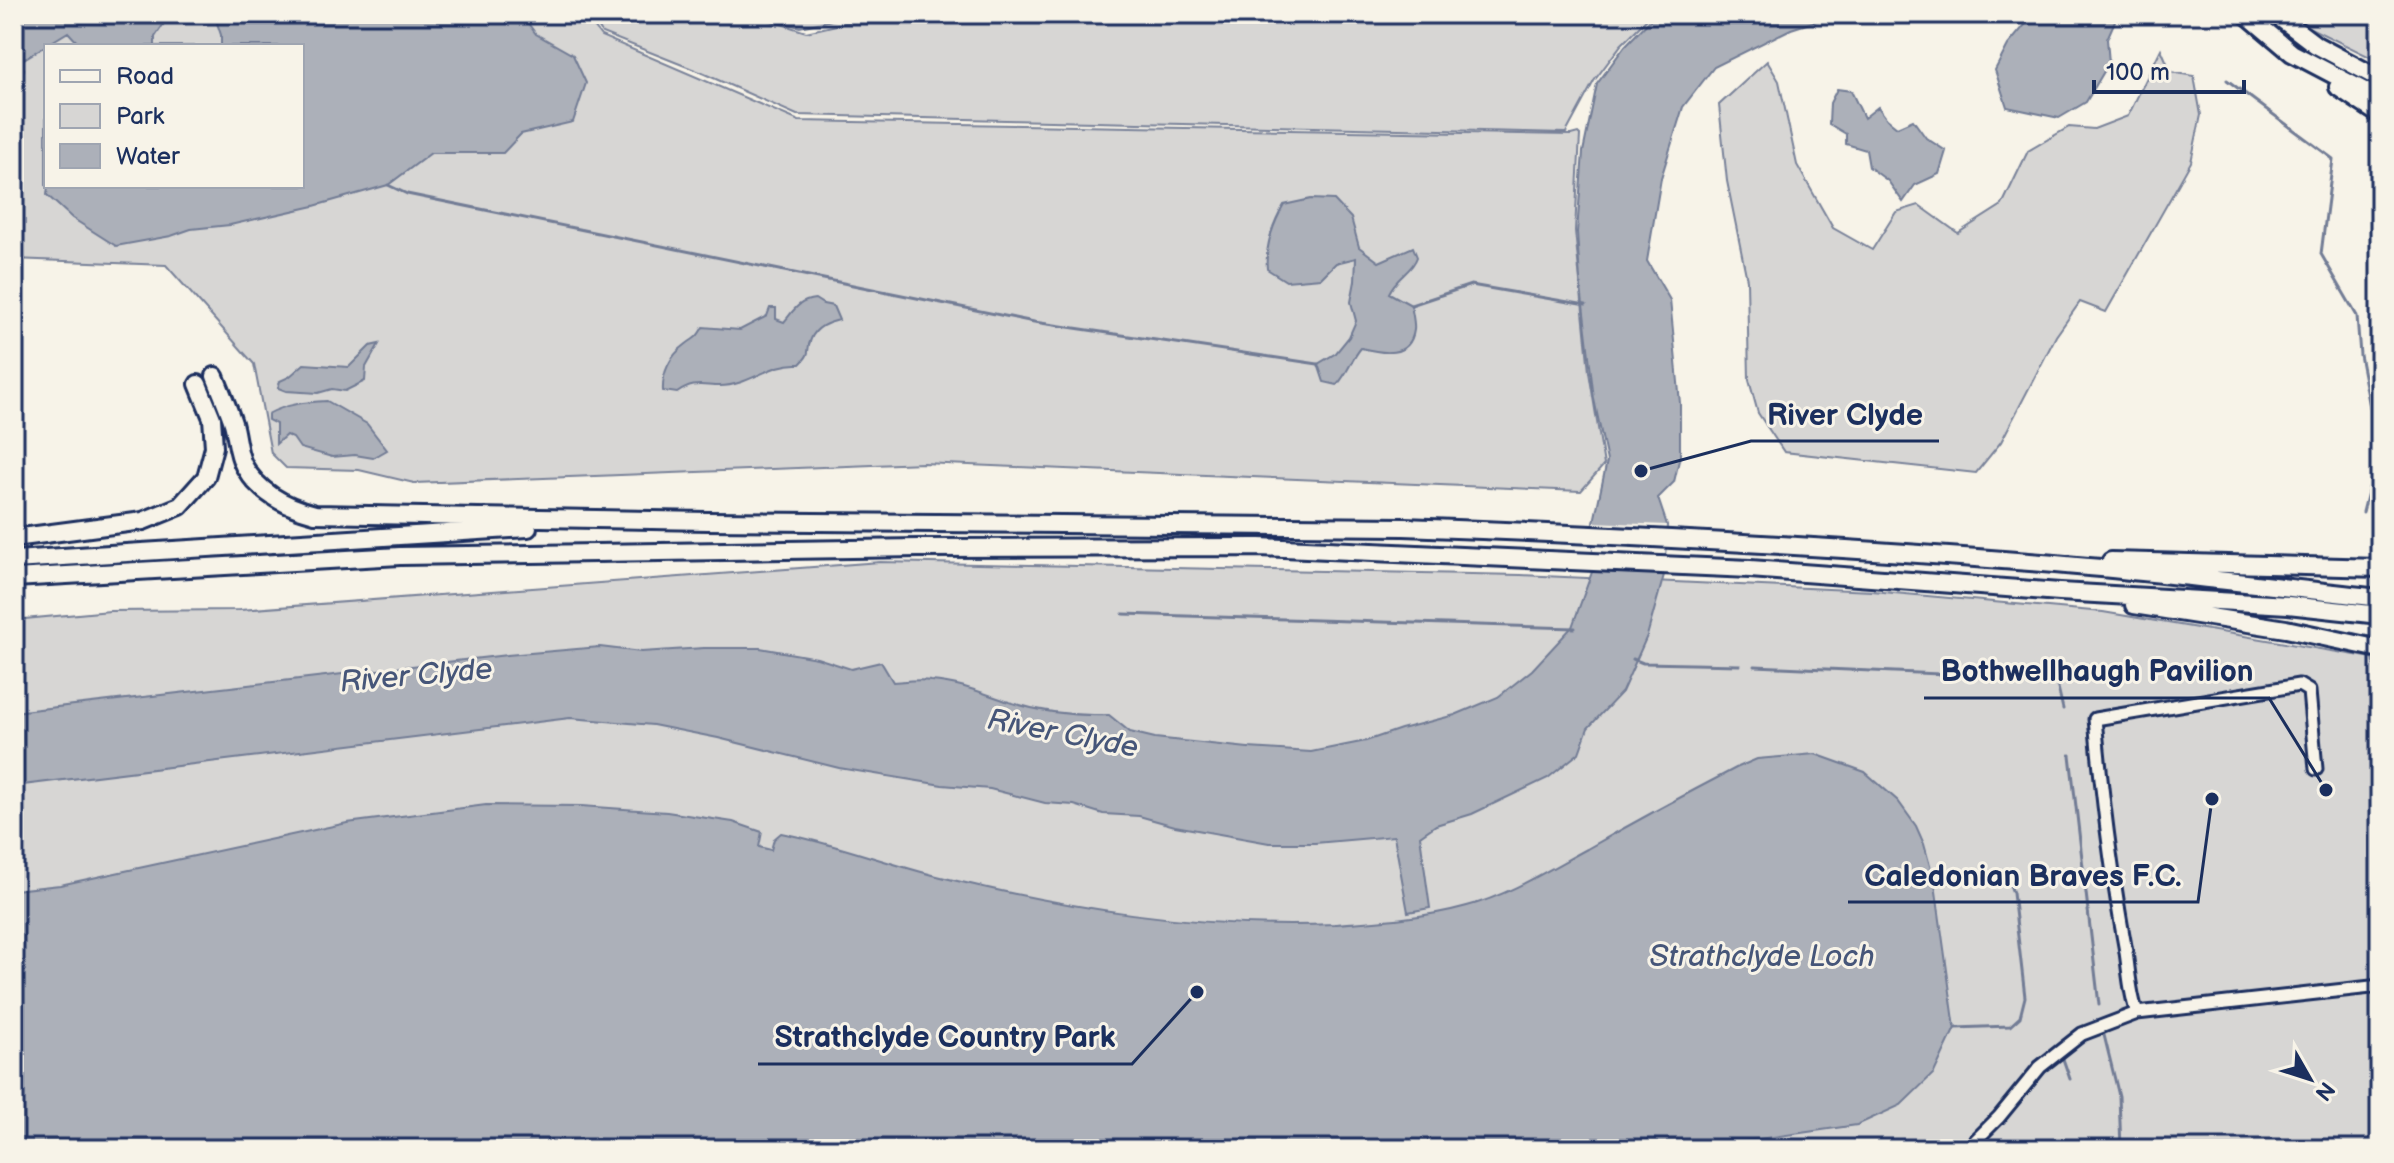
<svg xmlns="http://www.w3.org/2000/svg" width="2394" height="1163" viewBox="0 0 2394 1163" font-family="'Balsamiq Sans',sans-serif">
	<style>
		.green { fill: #d7d6d4; stroke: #798299; stroke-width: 2; fill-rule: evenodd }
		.water { fill: #acb0b9; stroke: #727c95; stroke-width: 2 }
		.pier { fill: #f7f3e8 }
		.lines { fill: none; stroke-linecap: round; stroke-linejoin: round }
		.stream { stroke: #727c95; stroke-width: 3 }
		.minor-casing { stroke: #1b2f5e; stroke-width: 17 }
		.highway-casing { stroke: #1b2f5e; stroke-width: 22 }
		.minor { stroke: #f7f3e8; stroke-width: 11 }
		.highway { stroke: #f7f3e8; stroke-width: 16 }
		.labels { text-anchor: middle; stroke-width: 6; stroke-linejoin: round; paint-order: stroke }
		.water-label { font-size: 30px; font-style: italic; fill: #465679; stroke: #f7f3e8 }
		.leader { fill: none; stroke: #1b2f5e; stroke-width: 3 }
		.callout-dot { fill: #1b2f5e; stroke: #f7f3e8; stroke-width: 3 }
		.callout-label { font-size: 30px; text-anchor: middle; font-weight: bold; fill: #1b2f5e; stroke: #f7f3e8; stroke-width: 6; stroke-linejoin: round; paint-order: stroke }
	</style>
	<rect width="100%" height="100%" fill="#f7f3e8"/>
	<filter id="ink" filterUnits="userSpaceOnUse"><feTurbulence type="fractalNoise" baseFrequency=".0125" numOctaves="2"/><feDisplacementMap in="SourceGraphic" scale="16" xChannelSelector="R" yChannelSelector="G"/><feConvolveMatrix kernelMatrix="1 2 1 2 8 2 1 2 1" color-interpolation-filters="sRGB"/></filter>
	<g filter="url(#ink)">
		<!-- green -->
		<path class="green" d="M14,14H584L601,36L799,121L1571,135L1578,133L1580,135L1575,231L1589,372L1604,465L1581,491L923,463L414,483L359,470L286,468L271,453L254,364L166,265L14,259ZM46,46H302V186H46Z
			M590,14H859L800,27L759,17L806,32L884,14H1652L1621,45L1594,81L1566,133L797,115L700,72L602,33Z
			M2288,14H2380V62L2298,22Z
			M2161,49L2171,72L2194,76L2201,115L2191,162L2106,312L2080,302L2056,336L2001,442L1976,473L1784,452L1758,413L1749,380L1747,280L1727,181L1719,105L1767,61L1779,81L1797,165L1833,228L1872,250L1896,212L1919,205L1958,233L2002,205L2028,151L2069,127L2094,129L2128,116Z
			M880,562L1521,575L1872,591L2103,612L2373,658L2380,699V1149H14V620L110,611L240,610Z"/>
		<!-- water -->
		<path class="water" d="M14,14H521L536,34L573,55L586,83L573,122L521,134L503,153H431L388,185L314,206L230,225L191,229L171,236L116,246L72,218L47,195L48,186H302V46H221V35L216,20L186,18L176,22H165L155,37V46H78L79,44L68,32L19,62L24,69L21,77L14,78Z
			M1656,14H1838L1791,29L1714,67L1683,107L1661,178L1647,261L1670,300L1680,403V456L1674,482L1658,498L1667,525L1664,575L1647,636L1622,692L1588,728L1579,753L1548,778L1472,814L1436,825L1420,836L1430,908L1408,912L1394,836L1315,843H1269L1175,826L1139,816L1103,814L1074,805L1045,803L990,789L942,785L839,768L718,738L653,725L570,718L14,786V712L507,655L600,647L641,652L704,648H760L817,658L851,669L881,662L893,682C905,681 919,679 931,681C960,683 982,693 1009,702C1041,712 1076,716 1109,715L1130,732L1155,738L1248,748L1311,752L1366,741L1401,729L1455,715L1498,697L1532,670L1572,627L1592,572L1594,522L1607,461L1594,399L1580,279L1577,232L1583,152L1597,84L1625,46Z
			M2034,14H2118L2107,39L2109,63L2086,102L2059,118L2007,107L1995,70L2008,45Z
			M1837,89L1851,91L1864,118L1878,107L1887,119L1897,127L1913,120L1926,138L1946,151L1939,174L1915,185L1903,202L1888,181L1869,167L1866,150L1846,144V134L1829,124L1830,103Z
			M1311,199L1334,200L1351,218L1359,247L1379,262L1413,247L1417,257C1412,272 1397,276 1389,293L1411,305C1412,312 1415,323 1414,330C1410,359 1381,353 1361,348C1351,360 1348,373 1337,385L1324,382L1318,364L1336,353L1349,337L1356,321L1351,302L1355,281L1356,258L1336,263L1321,278L1286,281L1267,269C1265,247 1273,224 1284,205Z
			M815,299L823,304L833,306L839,320C827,323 816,327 811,339C805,352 813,351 800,364C771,362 749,386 720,386C702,386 694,381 677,393L663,391C662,373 670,356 685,345C696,336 695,341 703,327L740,330L767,316L770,308H776V319L784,322C794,310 798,301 815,299Z
			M379,344L366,367L365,381L345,391L332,389L318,393L286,391L278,388L280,381L289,377L304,364L349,367L370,346Z
			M327,401L367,424L387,450L373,458L355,455L332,457L300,448L293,438L286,435L276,444V424L268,420V414C286,404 306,402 327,401Z
			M1815,754L1865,772L1898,801L1916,826L1924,844L1935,884L1955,1028L1934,1073L1901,1105L1857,1125L1723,1144L1567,1149H14V890L60,885L347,823L486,805L581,806L667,812L733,822L762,832L759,847L771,850L774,839L781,833C833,843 882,862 933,875C1064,908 1199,930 1335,924C1379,921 1424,918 1467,906C1509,895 1548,870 1587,849C1636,821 1686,794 1736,768L1757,759Z"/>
		<!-- pier -->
		<path class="pier" d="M1594,522L1667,525L1664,575L1592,572Z"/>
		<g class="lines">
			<!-- stream -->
			<path class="stream" d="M2227,80L2333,159L2321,254L2357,316L2360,355L2374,428L2376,460L2363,512
				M388,185L407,194L1034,322L1318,364
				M1411,305L1471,285L1586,305
				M1123,614L1575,628
				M1633,659L1643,663L1740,665
				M1755,666L2056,679L2063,709
				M2070,755L2099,1005
				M1935,884L2007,877L2013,893L2025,997L2020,1017L2010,1026L1955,1028
				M2103,1031L2119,1096L2121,1149
				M2062,1056L2070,1079"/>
			<!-- minor casing -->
			<g class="minor-casing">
				<path id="minor" d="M2137,1013C2129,992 2129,968 2125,946C2111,871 2102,795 2095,719L2299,685L2309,691L2316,769
					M1967,1149L1999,1117L2040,1067L2082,1034L2137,1013L2380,986"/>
			</g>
			<!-- highway casing -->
			<g class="highway-casing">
				<path id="highway" d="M2246,14L2292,53L2380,99
					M2275,14L2316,45L2380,79
					M2338,87L2380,115
					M215,376C221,392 228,407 233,423C237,437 237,453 244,466C259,493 287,507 315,514L707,521L1404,527C1621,535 1839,547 2055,564C2164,573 2272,586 2380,598
					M14,538L143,521L180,506L206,477L214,447L212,418L198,384
					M14,560L528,528
					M2111,561L2380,568
					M14,578L400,556L918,548L1260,547L1750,569L2060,592L2288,605L2380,615
					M2134,605L2286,629L2380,649"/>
			</g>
			<!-- minor -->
			<use href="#minor" class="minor"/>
			<!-- highway -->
			<use href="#highway" class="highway"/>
		</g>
	</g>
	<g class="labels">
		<!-- water labels -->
		<g class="water-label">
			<text transform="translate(416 675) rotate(-5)" y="10">River Clyde</text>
			<text transform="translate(1063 733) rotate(11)" y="10">River Clyde</text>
			<text x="1762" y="966">Strathclyde Loch</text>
		</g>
	</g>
	<!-- callouts -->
	<path class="leader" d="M1641 471L1751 441H1939M2326 790L2269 698H1924M2212 799L2198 902H1848M1197 992L1132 1064H758"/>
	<g class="callout-dot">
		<circle cx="1641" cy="471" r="8"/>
		<circle cx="2326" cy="790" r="8"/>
		<circle cx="2212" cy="799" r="8"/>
		<circle cx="1197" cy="992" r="8"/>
	</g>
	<g class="callout-label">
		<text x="1845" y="425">River Clyde</text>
		<text x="2097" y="681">Bothwellhaugh Pavilion</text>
		<text x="2023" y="886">Caledonian Braves F.C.</text>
		<text x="945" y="1047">Strathclyde Country Park</text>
	</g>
	<!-- margin -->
	<rect width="2394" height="1163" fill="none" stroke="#f7f3e8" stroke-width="48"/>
	<rect x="24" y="24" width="2346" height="1115" fill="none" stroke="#1b2f5e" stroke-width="3" filter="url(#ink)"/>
	<!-- legend -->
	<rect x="44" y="44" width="260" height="144" fill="#f7f3e8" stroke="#9fa5b1" stroke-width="2"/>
	<rect x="60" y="70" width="40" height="12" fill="#f7f3e8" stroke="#9fa5b1" stroke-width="2"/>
	<text x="116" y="84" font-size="24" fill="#1b2f5e">Road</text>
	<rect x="60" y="104" width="40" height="24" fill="#d7d6d4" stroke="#9fa5b1" stroke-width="2"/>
	<text x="116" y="124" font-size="24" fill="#1b2f5e">Park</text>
	<rect x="60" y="144" width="40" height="24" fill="#acb0b9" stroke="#9fa5b1" stroke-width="2"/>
	<text x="116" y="164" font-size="24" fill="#1b2f5e">Water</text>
	<!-- north arrow -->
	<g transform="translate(2310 1079) rotate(129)" stroke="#f7f3e8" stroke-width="6" paint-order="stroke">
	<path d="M0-6L14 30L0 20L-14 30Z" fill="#1b2f5e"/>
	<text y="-12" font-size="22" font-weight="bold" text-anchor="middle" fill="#1b2f5e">N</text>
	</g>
	<!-- scale -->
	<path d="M2094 80v12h150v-12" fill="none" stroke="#1b2f5e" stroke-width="4"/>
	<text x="2106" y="80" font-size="24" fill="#1b2f5e" stroke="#f7f3e8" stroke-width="6" paint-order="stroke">100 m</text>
</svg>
